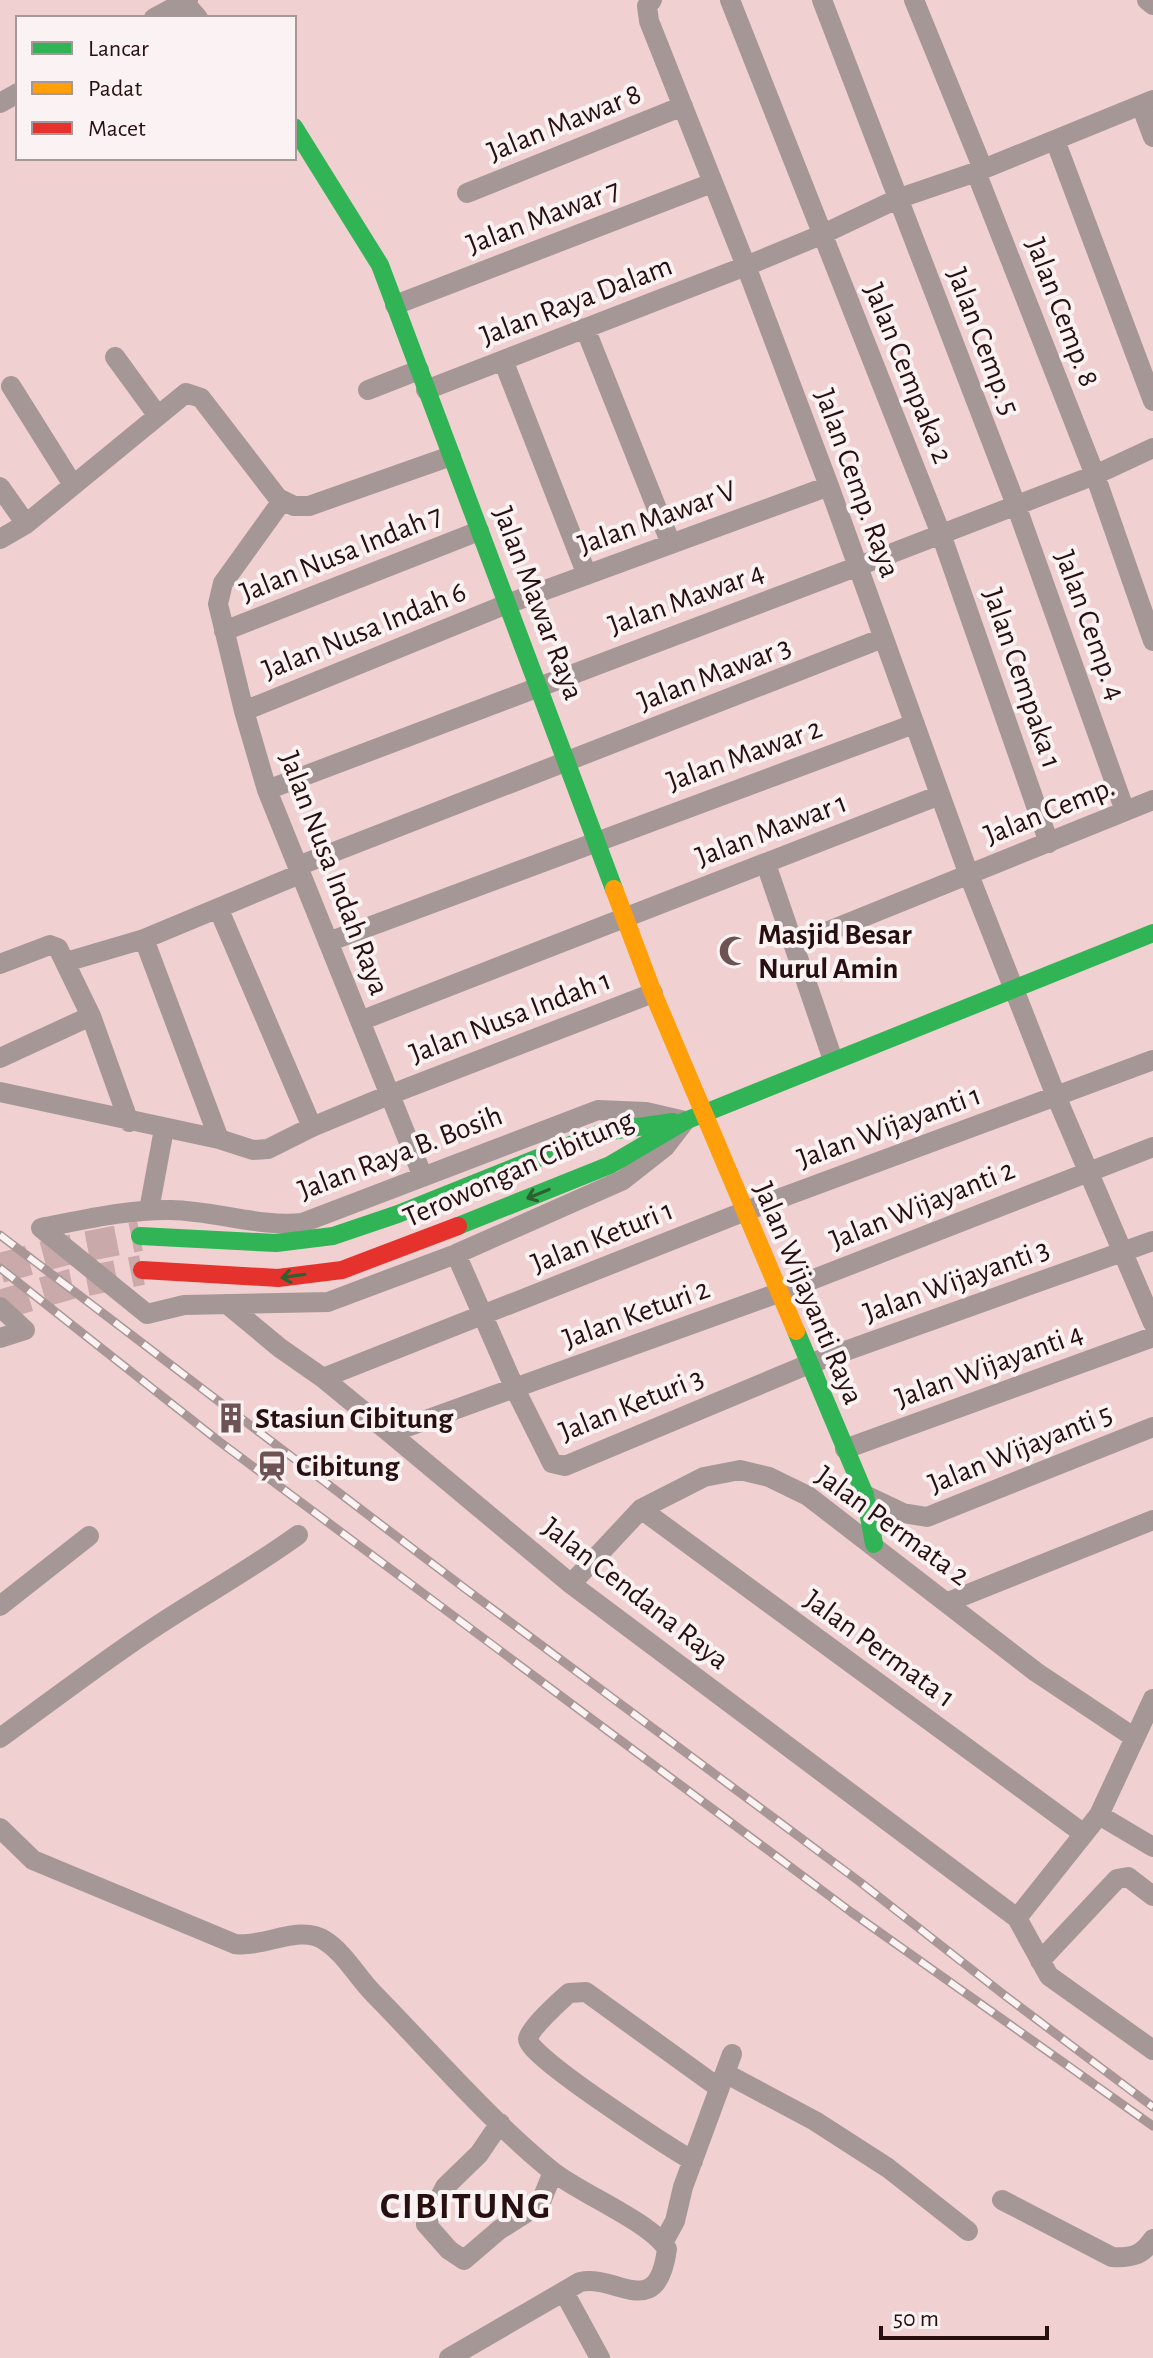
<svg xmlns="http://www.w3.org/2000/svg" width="1153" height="2358" viewBox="0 0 1153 2358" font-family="'Alegreya Sans',sans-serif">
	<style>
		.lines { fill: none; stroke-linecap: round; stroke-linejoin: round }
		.secondary-tunnel { stroke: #c9a9aa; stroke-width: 30; stroke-dasharray: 30 15; stroke-linecap: butt }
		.street { stroke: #a69797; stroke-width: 20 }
		.fast { stroke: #30b455; stroke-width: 18 }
		.slow { stroke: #ff9f0a; stroke-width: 18 }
		.jam { stroke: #e5322d; stroke-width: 18 }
		.rail-casing { stroke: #a99797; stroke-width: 9 }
		.rail { stroke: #fbf3f3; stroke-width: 6; stroke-dasharray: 18; stroke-linecap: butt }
		.oneway { stroke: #2c6232 }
		.labels { text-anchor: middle; stroke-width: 8; stroke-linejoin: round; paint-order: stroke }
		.street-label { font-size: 30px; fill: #280f10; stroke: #fbf3f3 }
		.poi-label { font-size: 30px; font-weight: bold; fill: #280f10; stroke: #fbf3f3; text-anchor: start }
		.district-label { font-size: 38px; font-weight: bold; letter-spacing: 2px; fill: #280f10; stroke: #fbf3f3 }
	</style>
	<rect width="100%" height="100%" fill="#f1d0d1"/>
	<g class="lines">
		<!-- secondary-tunnel -->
		<path class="secondary-tunnel" d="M0,1268L63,1251L140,1236
			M0,1305L71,1284L142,1270"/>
		<!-- street -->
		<path class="street" d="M652,0L647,6L649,21L746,266L829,486L969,875L1056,1096L1153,1323
			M730,0L941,534L1049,843
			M822,0L1016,505L1125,811
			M914,0L983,169
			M1147,0L1153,5
			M184,2L198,18
			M154,18L188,0
			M0,103L18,93
			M1141,105L1153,137
			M1055,140L1153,401
			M976,172L1095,475L1153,641
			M467,193L683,106
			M395,305L712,183
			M585,328L671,544
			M115,357L158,416
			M503,360L587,575
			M11,386L73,485
			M368,390L419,370
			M426,390L746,266L821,235L897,199L976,172L1153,100
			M0,487L26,524
			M282,501L223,583L218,604L244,711L267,790L423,1177
			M0,539L26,524L186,393L201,398L278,498L294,506H309L451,456
			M224,631L479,531
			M244,711L507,604L829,486
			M267,790L856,567L1095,475L1153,448
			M766,864L833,1060
			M298,866L883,638
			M219,910L312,1127
			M144,939L219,1139
			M328,942L914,724
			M794,945L1153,800
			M66,962L144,939L300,874
			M0,964L50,945L58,948L91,1016L129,1122
			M360,1021L940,795
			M0,1058L91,1016
			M0,1092L219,1139L253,1150L268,1149L312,1127L389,1095L653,993
			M598,1110L646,1112L685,1121L665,1147L623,1180L456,1254L328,1302L184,1305L147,1314L41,1228C83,1220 129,1209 171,1210C216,1211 258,1227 302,1223Z
			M149,1210L164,1129
			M456,1254L515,1389L552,1463L565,1466L809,1364L1153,1241
			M227,1304L280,1348L323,1378L390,1433L571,1584L1017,1918L1049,1976L1153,2050
			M0,1307L25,1330L0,1338
			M323,1378L743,1212L1153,1060
			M390,1433L778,1293L1153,1147
			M845,1449L1153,1337
			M865,1495L903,1513L927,1517L1153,1427
			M641,1509L1084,1834
			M571,1584L641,1509L704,1477L740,1470L769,1477L808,1496L1036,1672L1135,1738
			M948,1602L1153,1520
			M0,1606L89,1536
			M0,1738C50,1702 98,1665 149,1631C198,1598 250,1570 298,1535
			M1099,1815L1153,1847
			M0,1828L33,1860L235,1944C264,1948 299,1924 324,1940C345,1953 357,1977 374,1994C430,2051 490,2121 552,2171C579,2193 651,2222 667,2249C657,2323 618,2274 580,2282L449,2358
			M1017,1918L1099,1815L1153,1699
			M1040,1961L1117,1879L1128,1877L1153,1896
			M725,2073L815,2121L888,2168L968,2231
			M500,2123L479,2154L445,2187L426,2224L449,2250L464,2260L499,2230L540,2204L553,2172
			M693,2161C671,2148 527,2056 528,2039C528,2030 561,2000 569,1993L586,1992L719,2088
			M1002,2200L1112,2257C1131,2258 1142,2256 1153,2239
			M663,2243L675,2221L683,2187L732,2054
			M564,2292L600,2358"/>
		<!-- fast -->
		<path class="fast" d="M294,127L380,265L614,889
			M458,1226L610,1165L685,1121L1153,933
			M140,1236L276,1243L333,1236L398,1214L603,1132L673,1122
			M796,1331L865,1495L874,1544"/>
		<!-- slow -->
		<path class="slow" d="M614,889L653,993L796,1331"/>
		<!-- jam -->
		<path class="jam" d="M142,1270L278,1278L342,1270L458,1226"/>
		<!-- rail casing -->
		<g class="rail-casing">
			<path id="rail" d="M0,1235L467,1590L860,1882L1003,1994L1153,2107
				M0,1268L220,1442L851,1912L1153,2126"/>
		</g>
		<!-- rail -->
		<use href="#rail" class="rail"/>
	</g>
	<!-- one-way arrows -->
	<defs><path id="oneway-shaft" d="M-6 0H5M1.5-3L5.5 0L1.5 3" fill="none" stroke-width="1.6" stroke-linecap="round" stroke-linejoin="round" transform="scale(2)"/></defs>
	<g class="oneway">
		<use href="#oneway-shaft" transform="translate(538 1194) rotate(158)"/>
		<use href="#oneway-shaft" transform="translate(293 1276) rotate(172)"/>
	</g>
	<!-- icons -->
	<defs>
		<g id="mosque-bare" transform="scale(2.4)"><path d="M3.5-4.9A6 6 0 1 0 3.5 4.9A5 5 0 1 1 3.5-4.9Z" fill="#6e5354" stroke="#fbf3f3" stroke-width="2.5" paint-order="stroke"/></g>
		<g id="building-bare" transform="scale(2.4)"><path d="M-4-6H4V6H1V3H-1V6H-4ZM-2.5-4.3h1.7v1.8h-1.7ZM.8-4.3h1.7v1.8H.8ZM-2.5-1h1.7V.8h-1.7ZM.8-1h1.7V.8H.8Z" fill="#6e5354" stroke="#fbf3f3" stroke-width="2.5" paint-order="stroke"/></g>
		<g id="station-bare" transform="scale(2.4)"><path d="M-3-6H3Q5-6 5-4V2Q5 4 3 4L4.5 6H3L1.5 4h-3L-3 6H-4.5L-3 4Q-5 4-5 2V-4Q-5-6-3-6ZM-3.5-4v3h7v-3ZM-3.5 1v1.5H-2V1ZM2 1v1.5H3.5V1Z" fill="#6e5354" stroke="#fbf3f3" stroke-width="2.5" paint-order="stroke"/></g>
	</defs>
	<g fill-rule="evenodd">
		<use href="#mosque-bare" x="734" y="951"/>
		<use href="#building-bare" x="231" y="1418"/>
		<use href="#station-bare" x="272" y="1466"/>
	</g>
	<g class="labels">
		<!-- street labels -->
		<g class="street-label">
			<text transform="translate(564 122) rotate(-22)" y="10">Jalan Mawar 8</text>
			<text transform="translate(543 216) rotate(-21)" y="10">Jalan Mawar 7</text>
			<text transform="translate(576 300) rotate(-21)" y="10">Jalan Raya Dalam</text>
			<text transform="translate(1063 312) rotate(69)" y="10">Jalan Cemp. 8</text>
			<text transform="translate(984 341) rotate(69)" y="10">Jalan Cemp. 5</text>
			<text transform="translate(909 373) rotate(68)" y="10">Jalan Cempaka 2</text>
			<text transform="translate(858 483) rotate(70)" y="10">Jalan Cemp. Raya</text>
			<text transform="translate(657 517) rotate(-20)" y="10">Jalan Mawar V</text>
			<text transform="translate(341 553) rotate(-22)" y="10">Jalan Nusa Indah 7</text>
			<text transform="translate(686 598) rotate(-20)" y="10">Jalan Mawar 4</text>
			<text transform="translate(539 603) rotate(69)" y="10">Jalan Mawar Raya</text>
			<text transform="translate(1091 625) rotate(70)" y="10">Jalan Cemp. 4</text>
			<text transform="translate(364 630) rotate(-22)" y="10">Jalan Nusa Indah 6</text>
			<text transform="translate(714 673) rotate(-21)" y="10">Jalan Mawar 3</text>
			<text transform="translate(1023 678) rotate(71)" y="10">Jalan Cempaka 1</text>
			<text transform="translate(744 754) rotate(-20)" y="10">Jalan Mawar 2</text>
			<text transform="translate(1049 810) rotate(-22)" y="10">Jalan Cemp.</text>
			<text transform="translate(771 829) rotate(-21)" y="10">Jalan Mawar 1</text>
			<text transform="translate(335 873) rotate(69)" y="10">Jalan Nusa Indah Raya</text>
			<text transform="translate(510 1016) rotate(-21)" y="10">Jalan Nusa Indah 1</text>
			<text transform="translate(889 1126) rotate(-20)" y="10">Jalan Wijayanti 1</text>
			<text transform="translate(400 1152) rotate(-21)" y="10">Jalan Raya B. Bosih</text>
			<text transform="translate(518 1168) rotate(-24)" y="10">Terowongan Cibitung</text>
			<text transform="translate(922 1204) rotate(-22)" y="10">Jalan Wijayanti 2</text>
			<text transform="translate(602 1236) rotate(-22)" y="10">Jalan Keturi 1</text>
			<text transform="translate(956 1280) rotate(-20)" y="10">Jalan Wijayanti 3</text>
			<text transform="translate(809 1293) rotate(67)" y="10">Jalan Wijayanti Raya</text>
			<text transform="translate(636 1313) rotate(-20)" y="10">Jalan Keturi 2</text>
			<text transform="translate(989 1365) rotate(-20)" y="10">Jalan Wijayanti 4</text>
			<text transform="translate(631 1404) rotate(-22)" y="10">Jalan Keturi 3</text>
			<text transform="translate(1020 1448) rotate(-22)" y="10">Jalan Wijayanti 5</text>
			<text transform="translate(893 1525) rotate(36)" y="10">Jalan Permata 2</text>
			<text transform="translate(636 1593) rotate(38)" y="10">Jalan Cendana Raya</text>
			<text transform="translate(880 1648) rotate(36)" y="10">Jalan Permata 1</text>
		</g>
		<!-- poi labels -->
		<g class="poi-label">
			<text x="758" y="944">Masjid Besar<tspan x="758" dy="34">Nurul Amin</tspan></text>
			<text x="255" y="1428">Stasiun Cibitung</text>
			<text x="296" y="1476">Cibitung</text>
		</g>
		<!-- district labels -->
		<g class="district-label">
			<text x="466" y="2218">CIBITUNG</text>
		</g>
	</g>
	<!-- legend -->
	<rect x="16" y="16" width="280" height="144" fill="#fbf3f3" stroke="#a79898" stroke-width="2"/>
	<rect x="32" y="42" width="40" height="12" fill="#30b455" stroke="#a79898" stroke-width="2"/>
	<text x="88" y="56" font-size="24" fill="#280f10">Lancar</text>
	<rect x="32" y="82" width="40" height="12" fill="#ff9f0a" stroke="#a79898" stroke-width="2"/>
	<text x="88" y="96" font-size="24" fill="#280f10">Padat</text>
	<rect x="32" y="122" width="40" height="12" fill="#e5322d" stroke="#a79898" stroke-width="2"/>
	<text x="88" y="136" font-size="24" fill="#280f10">Macet</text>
	<!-- scale -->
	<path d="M881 2326v12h166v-12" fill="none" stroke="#280f10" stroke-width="4"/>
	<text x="893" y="2326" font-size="24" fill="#280f10" stroke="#fbf3f3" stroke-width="6" paint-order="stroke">50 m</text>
</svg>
